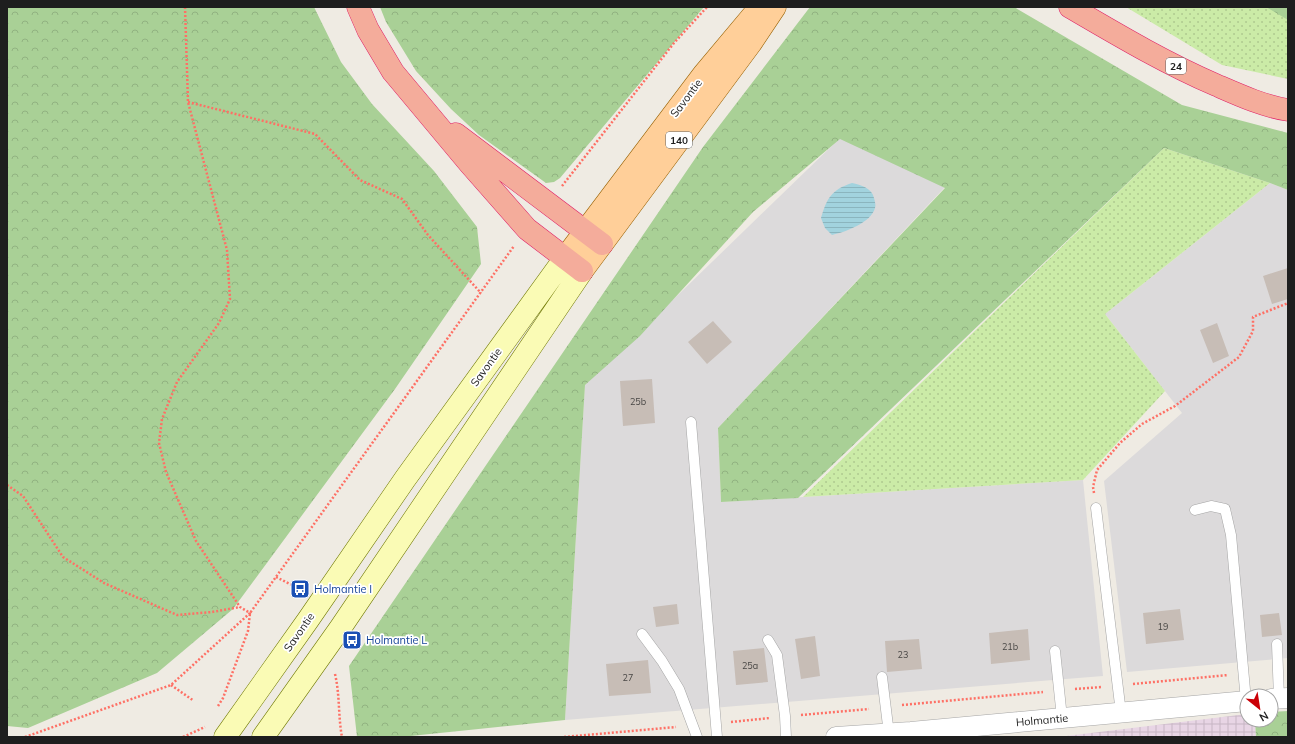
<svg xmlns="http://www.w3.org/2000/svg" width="1295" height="744" viewBox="0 0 1295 744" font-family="Mulish,sans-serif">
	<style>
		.residential { fill: #dcdadb }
		.industrial { fill: url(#industrial-grid) }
		.grass { fill: url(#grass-dots) }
		.forest { fill: url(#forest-crowns) }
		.water { fill: url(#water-rules) }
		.building { fill: #c7bdb6 }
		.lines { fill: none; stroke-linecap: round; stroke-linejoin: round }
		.service-casing { stroke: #a5a5a5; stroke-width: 11 }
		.minor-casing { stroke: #a5a5a5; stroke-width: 21 }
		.secondary-casing { stroke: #6f7801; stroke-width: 23 }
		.primary-casing { stroke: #976000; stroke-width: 23 }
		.trunk-casing { stroke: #df1e67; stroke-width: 23 }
		.path { stroke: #fe7065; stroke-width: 2.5; stroke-dasharray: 2 2; stroke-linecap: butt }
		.service { stroke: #fff; stroke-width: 10 }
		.minor { stroke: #fff; stroke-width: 20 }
		.secondary { stroke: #fafbb5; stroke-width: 22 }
		.primary { stroke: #ffcf99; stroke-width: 22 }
		.trunk { stroke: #f4ac9b; stroke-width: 22 }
		.labels { text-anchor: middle; stroke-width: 3.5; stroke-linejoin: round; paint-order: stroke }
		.number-label { font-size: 9px; fill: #484644 }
		.shield { fill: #fff; stroke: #626262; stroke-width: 1 }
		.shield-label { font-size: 10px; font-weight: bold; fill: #1e1e1e }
		.street-label { font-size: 11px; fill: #1e1e1e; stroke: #fff }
		.transit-label { font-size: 11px; fill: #164399; stroke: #fff; text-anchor: start }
	</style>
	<defs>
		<pattern id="industrial-grid" width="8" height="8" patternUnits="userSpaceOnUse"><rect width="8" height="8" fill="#e8d5e5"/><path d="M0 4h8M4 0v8" fill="none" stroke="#c7b6c4"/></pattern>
		<pattern id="grass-dots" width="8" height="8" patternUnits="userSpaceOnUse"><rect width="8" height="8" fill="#cbeba7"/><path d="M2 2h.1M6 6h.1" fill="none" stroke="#aec98f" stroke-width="1.8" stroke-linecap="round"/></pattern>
		<pattern id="forest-crowns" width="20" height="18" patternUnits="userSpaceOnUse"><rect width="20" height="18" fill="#a9d096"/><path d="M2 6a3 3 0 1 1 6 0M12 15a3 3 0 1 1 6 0" fill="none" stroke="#91b281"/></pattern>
		<pattern id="water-rules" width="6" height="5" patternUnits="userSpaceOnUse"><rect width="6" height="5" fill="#a2d3de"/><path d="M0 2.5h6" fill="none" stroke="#8bb5be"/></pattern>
	</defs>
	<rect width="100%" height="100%" fill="#efebe3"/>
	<!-- residential -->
	<path class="residential" d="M840,138L945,187L718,428L721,502L1083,480L1103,676L565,720L585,385Z
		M1270,183L1288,190V658L1127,672L1104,481L1182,413L1105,314Z"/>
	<!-- industrial -->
	<path class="industrial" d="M1247,714V720H1255L1256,737H1058Z"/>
	<!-- grass -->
	<path class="grass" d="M1126,7H1288V79L1222,65Z
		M1164,148L1270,183L1105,314L1165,391L1083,480L803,497Z"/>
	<!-- forest -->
	<path class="forest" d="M7,7H314L341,62L372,104L434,171L477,227L481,264L395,389L233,609L157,673L28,728L7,726Z
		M380,7H704L560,178L554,182L546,183L479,135L451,109L416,71L386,22Z
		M810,7H1014L1182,105L1288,133V190L1270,183L1164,148L798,498L721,502L718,428L945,188L840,139L753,212L640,336L585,385L565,720L401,737H357L349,666L703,147Z
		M1266,7H1288V20Z
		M1288,711V737H1256L1255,720H1271V712Z"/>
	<!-- water -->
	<path class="water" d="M852,183C861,185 872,188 874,198C875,202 876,205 875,208C871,223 845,232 832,235L825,228L821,218C827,198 831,190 852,183Z"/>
	<!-- building -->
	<path class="building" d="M1288,268V299L1272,304L1263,276Z
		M713,321L732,342L707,364L688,342Z
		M1217,323L1229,356L1213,363L1200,330Z
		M652,379L655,423L623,426L620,381Z
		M677,604L679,624L656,627L653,607Z
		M1180,609L1184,640L1146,644L1143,613Z
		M1279,613L1282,635L1262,637L1260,615Z
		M1028,629L1030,660L991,664L989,633Z
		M815,636L820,676L801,679L795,639Z
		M919,639L922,669L887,672L885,641Z
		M764,648L768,682L736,685L733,651Z
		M648,660L651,693L609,696L606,664Z"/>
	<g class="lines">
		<!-- service casing -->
		<g class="service-casing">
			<path id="service" d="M691,422L717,737
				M1096,508L1121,713
				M1195,510L1211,506L1225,509L1231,535L1246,701
				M642,634L662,661L679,689L697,737
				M768,640L777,655L785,716L786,737
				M1277,644L1279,698
				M1055,651L1062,718
				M882,677L889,734"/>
		</g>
		<!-- minor casing -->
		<g class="minor-casing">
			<path id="minor" d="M1271,699L1288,698
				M836,737L911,732L1247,701"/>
		</g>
		<!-- secondary casing -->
		<g class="secondary-casing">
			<path id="secondary" d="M225,737L308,620L405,479L565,258
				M263,737L341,627L582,271"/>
		</g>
		<!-- primary casing -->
		<g class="primary-casing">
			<path id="primary" d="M565,258L703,75L760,7
				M582,271L751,43L775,7"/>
		</g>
		<!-- trunk casing -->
		<g class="trunk-casing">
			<path id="trunk" d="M358,7L368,30L393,72L469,163L527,229L582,271
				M1070,7C1118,35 1165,63 1216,85C1239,95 1263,106 1288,110
				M456,134L602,244"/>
		</g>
		<!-- path -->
		<path class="path" d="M188,102L315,134L360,180L402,199L428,235L481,293
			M562,186L674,43L707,7
			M7,485L23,496L63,557L104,583L177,615L212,612L240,607
			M1094,493L1093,487L1097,470L1120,443L1142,424L1175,406L1239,357L1253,331V317L1288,303
			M276,577L300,589
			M335,674C340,695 338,716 342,737
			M1133,684L1228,675
			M171,685L194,701
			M1075,689L1102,687
			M902,705L1043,692
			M218,706L223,698L248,631L250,613L514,246
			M801,715L869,709
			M731,722L770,718
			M25,737L171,685L250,613L240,607L196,541L166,472L159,443L162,419L177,382L219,323L230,299L227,250L188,102L185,7
			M183,737L205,727
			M564,737L676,727"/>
		<!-- service -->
		<use href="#service" class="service"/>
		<!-- minor -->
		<use href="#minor" class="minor"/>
		<!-- secondary -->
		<use href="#secondary" class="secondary"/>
		<!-- primary -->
		<use href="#primary" class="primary"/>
		<!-- trunk -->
		<use href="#trunk" class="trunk"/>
	</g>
	<!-- icons -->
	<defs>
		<g id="bus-square" transform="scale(1)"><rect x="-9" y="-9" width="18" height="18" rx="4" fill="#1a4fb4" stroke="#fff"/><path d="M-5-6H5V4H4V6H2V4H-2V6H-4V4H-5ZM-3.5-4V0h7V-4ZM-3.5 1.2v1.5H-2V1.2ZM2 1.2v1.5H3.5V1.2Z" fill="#fff"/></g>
	</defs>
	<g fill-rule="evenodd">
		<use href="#bus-square" x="300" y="589"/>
		<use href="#bus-square" x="352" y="640"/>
	</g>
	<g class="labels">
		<!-- number labels -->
		<g class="number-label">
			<text x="638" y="405">25b</text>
			<text x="1163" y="630">19</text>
			<text x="1010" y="650">21b</text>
			<text x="903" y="658">23</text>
			<text x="750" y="669">25a</text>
			<text x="628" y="681">27</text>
		</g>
		<!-- shield labels -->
		<g class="shield">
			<rect x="1166" y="58" width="20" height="16" rx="3"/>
			<rect x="666" y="132" width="26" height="16" rx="3"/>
		</g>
		<g class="shield-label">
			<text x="1176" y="70">24</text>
			<text x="679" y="144">140</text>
		</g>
		<!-- street labels -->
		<g class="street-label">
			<text transform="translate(686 98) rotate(-53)" y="4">Savontie</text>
			<text transform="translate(486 367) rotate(-54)" y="4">Savontie</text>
			<text transform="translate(299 632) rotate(-55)" y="4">Savontie</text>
			<text transform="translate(1042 720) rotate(-5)" y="4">Holmantie</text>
		</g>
		<!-- transit labels -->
		<g class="transit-label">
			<text x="314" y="593">Holmantie I</text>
			<text x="366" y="644">Holmantie L</text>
		</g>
	</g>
	<!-- border -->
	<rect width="1295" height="744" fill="none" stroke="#1e1e1e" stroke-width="16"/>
	<!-- north arrow -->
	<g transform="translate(1259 708) rotate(150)"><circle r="19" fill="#ffffff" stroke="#a5a5a5"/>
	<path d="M0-3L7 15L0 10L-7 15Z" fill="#cb0007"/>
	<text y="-6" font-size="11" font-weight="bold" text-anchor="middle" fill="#1e1e1e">N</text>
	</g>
</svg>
